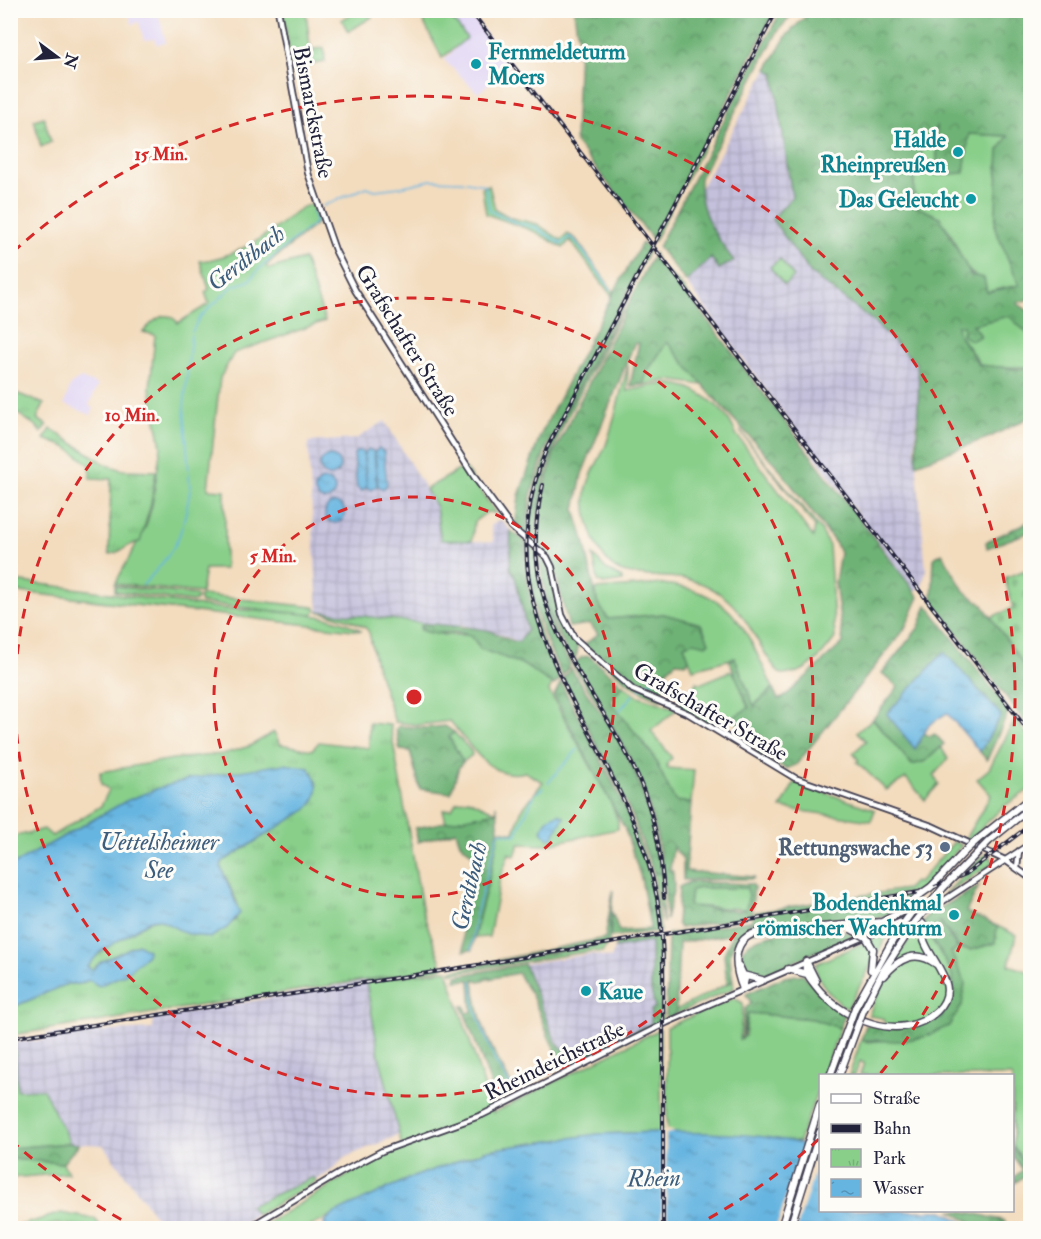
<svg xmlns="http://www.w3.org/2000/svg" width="1041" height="1239" viewBox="0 0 1041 1239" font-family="'IM FELL Double Pica',serif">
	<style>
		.built { fill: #e0d4f4 }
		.industrial { fill: url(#industrial-grid) }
		.green { fill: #89cf8a; stroke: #567862; stroke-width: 1.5; fill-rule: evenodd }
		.forest { fill: url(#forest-crowns); stroke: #486a58; stroke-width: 1.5; fill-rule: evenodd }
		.cemetery { fill: url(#cemetery-stones); stroke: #567862; stroke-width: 1.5 }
		.park { fill: url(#park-tufts); stroke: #567862; stroke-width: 1.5 }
		.water { fill: url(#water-ripples); stroke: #446c8e; stroke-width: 1.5 }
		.pier { fill: #f3dcbe }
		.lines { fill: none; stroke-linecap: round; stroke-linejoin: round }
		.stream { stroke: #66b5e1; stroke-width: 1.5 }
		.secondary-casing { stroke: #413e4f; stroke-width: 8 }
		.highway-casing { stroke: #413e4f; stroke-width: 9 }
		.secondary { stroke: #fff; stroke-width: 4.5 }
		.highway { stroke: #fff; stroke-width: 6 }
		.rail-casing { stroke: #22223b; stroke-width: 4 }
		.rail { stroke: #fdfcf7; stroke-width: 1.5; stroke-dasharray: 4.5; stroke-linecap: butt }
		.highway-bridge-casing { stroke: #413e4f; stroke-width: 9; stroke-linecap: butt }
		.highway-bridge { stroke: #fff; stroke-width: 6 }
		.ring { fill: none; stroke: #d62828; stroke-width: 3; stroke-dasharray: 10 8 }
		.culture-dot { fill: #0f9aa8; stroke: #fdfcf7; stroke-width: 2 }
		.service-dot { fill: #5c6f8a; stroke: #fdfcf7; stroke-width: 2 }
		.labels { text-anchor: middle; stroke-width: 6; stroke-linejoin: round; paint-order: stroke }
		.culture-label { font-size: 22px; font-weight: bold; fill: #0d838f; stroke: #fdfcf7; text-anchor: end }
		.street-label { font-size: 22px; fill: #22223b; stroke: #fdfcf7 }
		.service-label { font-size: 22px; font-weight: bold; fill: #4e5e75; stroke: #fdfcf7; text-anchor: end }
		.water-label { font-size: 24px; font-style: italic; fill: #3d5d7d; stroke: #fdfcf7 }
		.centre { fill: #d62828; stroke: #fdfcf7; stroke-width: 3 }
		.ring-label { font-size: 18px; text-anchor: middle; font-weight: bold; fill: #d62828; stroke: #fdfcf7; stroke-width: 6; stroke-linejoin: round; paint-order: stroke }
	</style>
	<defs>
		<pattern id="industrial-grid" width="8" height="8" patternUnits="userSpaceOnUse" patternTransform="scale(1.5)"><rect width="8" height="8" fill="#c4c0db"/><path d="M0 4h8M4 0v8" fill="none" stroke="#a8a5bd"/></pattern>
		<pattern id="forest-crowns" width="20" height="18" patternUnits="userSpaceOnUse" patternTransform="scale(1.5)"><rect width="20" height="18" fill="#6eb276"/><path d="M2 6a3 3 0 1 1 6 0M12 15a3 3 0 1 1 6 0" fill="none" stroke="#5a9062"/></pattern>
		<pattern id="cemetery-stones" width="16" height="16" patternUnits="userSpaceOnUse" patternTransform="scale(1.5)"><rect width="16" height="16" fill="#89cf8a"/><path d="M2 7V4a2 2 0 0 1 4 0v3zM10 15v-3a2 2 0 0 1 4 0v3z" fill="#76b178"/></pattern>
		<pattern id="park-tufts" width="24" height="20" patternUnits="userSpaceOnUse" patternTransform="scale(1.5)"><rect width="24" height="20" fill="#89cf8a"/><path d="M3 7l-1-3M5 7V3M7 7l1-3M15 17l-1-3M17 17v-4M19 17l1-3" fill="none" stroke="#76b178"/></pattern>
		<pattern id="water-ripples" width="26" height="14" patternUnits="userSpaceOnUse" patternTransform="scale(1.5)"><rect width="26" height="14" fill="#66b5e1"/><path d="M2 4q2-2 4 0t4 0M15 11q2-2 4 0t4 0" fill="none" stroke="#5493b8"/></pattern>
	</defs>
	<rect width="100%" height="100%" fill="#fdfcf7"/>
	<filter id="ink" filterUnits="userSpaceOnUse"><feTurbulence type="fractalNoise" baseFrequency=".0167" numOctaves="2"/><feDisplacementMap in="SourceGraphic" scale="12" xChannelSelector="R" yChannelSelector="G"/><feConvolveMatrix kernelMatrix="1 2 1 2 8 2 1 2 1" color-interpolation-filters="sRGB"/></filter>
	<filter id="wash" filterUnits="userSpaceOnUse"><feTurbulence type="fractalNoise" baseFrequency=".008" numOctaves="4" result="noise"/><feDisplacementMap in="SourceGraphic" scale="24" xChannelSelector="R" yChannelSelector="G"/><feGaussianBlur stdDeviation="1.35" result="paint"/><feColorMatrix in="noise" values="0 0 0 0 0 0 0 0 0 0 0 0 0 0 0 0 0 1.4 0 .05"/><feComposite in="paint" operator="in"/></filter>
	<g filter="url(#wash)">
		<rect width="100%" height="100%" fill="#f3dcbe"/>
		<!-- built -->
		<path class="built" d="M128,11H158L166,43L156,44L155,39L144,40L139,22L132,24Z
			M446,11H468L511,65L478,93L444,60L466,38Z
			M81,378L98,385L89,406L94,408L91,415L64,404L71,384Z"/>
		<!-- industrial -->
		<path class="industrial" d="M767,69L774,73L792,197L873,321L916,363L919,379L915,448L926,570L922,587L915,591L686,282L711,258L734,261L710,227L699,191Z
			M385,421L436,507L442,540L494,542L491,526L500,519L511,531L510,568L515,576L527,631L519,642L498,633L463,625L454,627L318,611L308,442L356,439Z
			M651,942L650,975L655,1008L651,1010V1024L576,1056L568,1054L553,1037L524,964L592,954L611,958L615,948Z
			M366,981L379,1055L399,1135L346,1157L327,1174L257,1213L238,1228H164L103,1145L70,1143L43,1090H17L15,1042L46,1040L47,1034L153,1029V1018Z"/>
		<!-- green -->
		<path class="green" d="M357,10L368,11L372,17L348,32L342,20Z
			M418,11H446L467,38L442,58Z
			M937,124V174L969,134L1008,136L997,167L998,188L995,228L1019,285L987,292L980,278C959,270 960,245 947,228C940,220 925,213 915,206L913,167Z
			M489,185L495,209L511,218L537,224L561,240L568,234L576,239L613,291L611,295L570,240L563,248L536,232L486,214L482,188Z
			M312,204L318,222L266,266L269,269L304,259L325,321L234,353L220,378L208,489L225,490V569H205L201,593L115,584L146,526L152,505L161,446L150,388L155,335L143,332C153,321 166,307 178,323L209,304L205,292L209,289L200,261C230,259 265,238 288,218C297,211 300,207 312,204Z
			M780,259L794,277L784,285L770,267Z
			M629,295L622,311L566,420L563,419Z
			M1001,316L1011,317L1030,336V367H982L958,333L956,324L963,326L974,338L979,332L972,325Z
			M667,341L703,385L668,380L643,385L647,372Z
			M628,366L627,391C639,389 652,385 664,384C693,382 726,407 736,434L813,537L815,527L740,431L821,530L829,546L835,638C823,655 802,680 779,673C758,648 749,616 723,596C688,569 661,582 623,572C598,566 580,511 587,487C591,472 600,459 606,445C615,420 620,392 628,366Z
			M464,467L496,513L487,512L474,522L472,541L441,540L436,507L426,489Z
			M593,555L607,570L622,578V581L603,584L598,581Z
			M11,581C80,587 149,600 219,608C261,613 325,608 362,631L11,591Z
			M663,584C736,592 745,629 773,688L753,706L735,658L693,669L683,645L694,642L664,614L608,619L597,602L596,589Z
			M122,587L195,595L197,597L196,601L192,602L115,591V586Z
			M202,595L314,607L316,611L312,615L201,603L199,598Z
			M318,611L424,623L420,627L443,635H471L480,649L522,664L553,683L549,691L611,803L618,821V829L543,845L519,844L515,856L509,853L500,879L489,937L474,938L500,830L514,833L521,811L543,782L525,772C490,782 470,744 450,721L419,725L395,722L376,665L369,632L365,627L350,620ZM564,817L549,839L542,831L548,819Z
			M731,671L738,679L749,711L712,727L678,706L697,682L700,684Z
			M623,685L636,695L677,709L651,731L672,758L667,763V768L694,770L691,803L675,801L652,754L609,701Z
			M873,719L912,765L926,761L941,747L948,759L934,775L939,784L925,800L906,778L886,790L857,762L859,760L853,753L866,741L857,732Z
			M1015,720L1030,738V789L1003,807L968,841L965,839L991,795L977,779L989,769Z
			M454,732L471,751L472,755L463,762L449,737Z
			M795,782L875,810L871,821L781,808Z
			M468,799L496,812L446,822L443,810L452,809L456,802Z
			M954,842L962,845L920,891L845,903V898L907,889L914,882L918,883Z
			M985,854L993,859L992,864L944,895Z
			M653,871L658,873L661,871L663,923Z
			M700,888H747L749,895L746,909L689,906L691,890Z
			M924,920C928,945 958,966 953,991C951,1000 945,1010 941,1018L913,1028L889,1029L882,1018L869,1016C875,997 882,979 897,964L895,960L919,924Z
			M997,926L1016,935L1009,965L1030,972V1170L1013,1146L1012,1076H885L879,1072L876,1075H860L864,1063L860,1061L855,1075L849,1076L861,1040L866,1042L924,1037L962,1005L951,952L959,948L971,950L995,943Z
			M890,931L847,1009C835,1000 814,980 816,964Z
			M608,944L602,952L591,951L453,973L450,971Z
			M447,970L493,1113L660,1029L662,1132L598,1134L488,1150L408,1179L307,1228H259L350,1174L402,1146L379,1055L366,981Z
			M733,981L734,988L674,1015L676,1010Z
			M734,998L743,1003L740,1040L745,1036L748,1013L813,1019L840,1028L823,1075L820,1076V1084L799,1142L667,1132V1027Z
			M15,1042L17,1090L43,1089L70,1143L11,1148L10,1043Z
			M10,1159L63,1163L68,1173L11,1178Z
			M314,1177L316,1182L257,1215L250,1206Z
			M61,1213L95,1219L102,1228L57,1224L38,1228H11Z"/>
		<!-- forest -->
		<path class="forest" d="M812,10L1030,11V299L1017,303L1030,312V336L1009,316L972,325L981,336L971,341L962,335L963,326L957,325L958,333L979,365L1021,369L1030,367V417L990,437L916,464L919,379L916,363L873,321L811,274L772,219L792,197L774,73L767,69L787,35ZM937,126V175L964,173L969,134L1008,136L999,150L995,228L1019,285L987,292L984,278L971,275L940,217L915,206L913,167Z
			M574,11H775L654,241L575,142L579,44Z
			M781,11H795L778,31L700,178C698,212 715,235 734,261L719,269L711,258L686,282L658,247Z
			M642,243L650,249L545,451L531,495L525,536L515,528L519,496L540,436L614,292Z
			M654,253L659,265L680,284L919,597L904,630L796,765L786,769L755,752L760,745C752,736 740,731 733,717L749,708L729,660L735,658L754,706L773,688L778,699L783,698L843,643L835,582L840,553L836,544L777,466L713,397L667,342L647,372L643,385L630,386L639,343L634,344L582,474L575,510L584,540L597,602L608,619L664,614L701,624L709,642L706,645L694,642L684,645L689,659L687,663L676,662L666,671L661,699C630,690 608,666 584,645L598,634L590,624L569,627L553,563L538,546L541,500L554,453Z
			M563,419L566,420C547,460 536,500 536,544L527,538C531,494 544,457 563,419Z
			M1030,521V532L987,548L986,542Z
			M511,531L525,541C524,591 537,635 560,679L554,685L522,664L480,649C469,621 443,640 420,630L424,623C446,626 466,626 487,630C498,633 508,641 519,642L527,630L515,576L510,568Z
			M527,543L536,550C539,592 551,628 570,665L562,676C541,633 527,592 527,543Z
			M538,552C558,569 552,603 563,626C566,633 574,638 577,645C579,652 576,658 572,663L549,612Z
			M942,553L964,591L983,605L1030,674V728L932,600L934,558Z
			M927,605L1009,710L987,760L980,752L1001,715L944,652L887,714L915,749L924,733L929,736L935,734L944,744L926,761L912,765L873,719L898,687L882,673L919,627Z
			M589,656L623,685L610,701L652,754L675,801L691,803L686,871L754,877L753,879L683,880V859L673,847L670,871H673L674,887L666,920C666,856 651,794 620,739C606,713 588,690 573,665L582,657Z
			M571,668C584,691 601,711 615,734C640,776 654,822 661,871L658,874L653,871L632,815L563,679Z
			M561,682C600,764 653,838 660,931L610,937L612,912L619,931L650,929V926L641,878L625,829L554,696Z
			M399,726L425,728L445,726L454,732L449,737L463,762L459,767L451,793L420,789L410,751L400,750L396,729Z
			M496,805C506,845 477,907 472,950L464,951C463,934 459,915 464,899C468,884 480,876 479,860L460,843L456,831L418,842L415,828L496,812Z
			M689,882L752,884L754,887L751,914L737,919L680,928L677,923L679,887ZM700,888H747L749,895L746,909L739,911L689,906L691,890Z
			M979,886L966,912L997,926L995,943L971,950L959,948L940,921L958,949L951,952L965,983L962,1005L949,1026L924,1037L900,1041L861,1040L866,1025C894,1030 914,1027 941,1018C945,1010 951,1000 953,991C958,966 928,945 924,920L932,909L934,912Z
			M613,890L609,942L474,965L605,938Z
			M917,894L894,913L875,919L750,932L753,913L757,912L845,898L847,905Z
			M750,921L748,928C727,946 728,955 733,981L727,984L724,954L733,934L679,943L676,1010L674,1015L666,1019L668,934Z
			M834,930L858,934L770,972L754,976L742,968V951C757,928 809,932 834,930Z
			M660,936L662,1022L573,1066C552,1061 541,1012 531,994C527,987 521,981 518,973L479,981L474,979C476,1021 494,1055 514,1089L506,1097L502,1090H493L462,1006H465L467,1013L472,1012L470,980L456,981L457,976L524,964L556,1042L569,1054L576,1056L651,1024V1010L655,1008L651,990V942L615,948L616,943Z
			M803,974L835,1008L845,1015L840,1028L813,1019L748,1013L742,1040L745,1009L751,1003L746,994L784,977Z
			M70,1143L79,1144L63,1163L11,1159V1148Z
			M1013,1146L1030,1172L1013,1184V1178L1023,1170L1013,1156Z
			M951,1211C972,1210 983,1217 1003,1220L1008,1226L980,1228Z"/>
		<!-- cemetery -->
		<path class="cemetery" d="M1030,568V674L991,617L1013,608L1005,578Z"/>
		<!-- park -->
		<path class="park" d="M283,11H306L310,46L313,49L324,48L325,62L292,68Z
			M44,117L51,142L41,147L34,120Z
			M11,391L44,404L37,419L47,425L41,433L36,426L11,409Z
			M51,429L107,465L123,470L156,471L151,504L140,542C129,542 121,554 109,554L111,479L90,478V465L68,448L44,439Z
			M369,723L390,725L423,913L443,968L11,1035V1008L67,984H80L89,980L95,982L138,944L101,962L92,970L87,968C101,945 130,936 151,920L159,919L215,932L236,920L237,902L221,867L222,862L275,829L220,776C135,785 83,829 11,866V837L44,829L52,836L101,806L109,790L101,784L100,772L173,759L223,754L250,746L274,732L280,744L312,750L319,742L369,748Z"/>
		<!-- water -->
		<path class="water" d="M379,448L384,452L387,485L383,489L378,486L375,452Z
			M369,449L374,452L377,486L372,490L367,488L364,453Z
			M359,450L363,453L367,487L362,491L357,488L354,454Z
			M320 466a10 10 0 1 1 20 0a10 10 0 1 1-20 0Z
			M315 490a10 10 0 1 1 20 0a10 10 0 1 1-20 0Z
			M325 513a10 10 0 1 1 20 0a10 10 0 1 1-20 0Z
			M944,652L1001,715L980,752L947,713L929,725L915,749L887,714Z
			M284,764L309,768C321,784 320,797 306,810L222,862L221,867L240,913L227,928L210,938L185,933L159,919L151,920L100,952L87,967L92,970L101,962L138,944L148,950L147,955L125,974L99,986L89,980L80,984H67L11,1008V866L126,801L159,788L190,779Z
			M559,814L564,817L553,837L549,839L543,833C542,822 549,817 559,814Z
			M662,1132C714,1133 771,1133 820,1149V1210L943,1211L973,1228H683L686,1224C674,1218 661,1216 650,1225L652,1228H325L324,1223L335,1213L408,1179L488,1150L598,1134Z"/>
		<!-- pier -->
		<path class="pier" d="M666,1129L676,1132L666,1134L667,1222H662V1134L658,1132Z
			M804,1141L820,1146V1154L797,1228H776Z"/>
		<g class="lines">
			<!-- stream -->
			<path class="stream" d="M323,206L367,187L375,190L400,187L431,180L461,181L485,185L490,211L517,223L535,227L562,244L569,237L574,239L611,289
				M192,332L199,318L233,286L249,281L259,269L316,222L312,211
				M190,488L184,407L191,335
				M143,585C177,549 182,539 190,490
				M639,689L654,680L669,677
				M619,711L633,695
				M548,783L578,749
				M471,950L475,918L499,832L516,835L535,794L543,788
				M472,981L475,1009L495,1061L514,1091"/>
		</g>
	</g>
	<g filter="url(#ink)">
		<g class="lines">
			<!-- secondary casing -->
			<g class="secondary-casing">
				<path id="secondary" d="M278,10L308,173L335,250L355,290L475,478L511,527L547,557L552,567L562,615L574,638L633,690L689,714L795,778L932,826L1005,860L1030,878
					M1017,868L1019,851
					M248,1228L340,1173L382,1151L482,1115L668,1022L934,907L1030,844"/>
			</g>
			<!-- highway casing -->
			<g class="highway-casing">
				<path id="highway" d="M977,840L1030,798
					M989,841L1030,808
					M931,887L965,851
					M806,961C804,972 809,977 815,985C840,1019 902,1045 937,1011C968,981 916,954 922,923
					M806,961L816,981
					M739,966L745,979L743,988
					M788,969L807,974
					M871,970L873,949
					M743,975L762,980
					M884,976C899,958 916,949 936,964
					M743,989C734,967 730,937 760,932L882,922L903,911L921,894
					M855,1008L898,931
					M863,1011L883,971L913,925
					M781,1228L820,1104
					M790,1228L820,1132"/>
			</g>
			<!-- secondary -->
			<use href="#secondary" class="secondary"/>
			<!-- highway -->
			<use href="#highway" class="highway"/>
			<!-- rail casing -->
			<g class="rail-casing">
				<path id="rail" d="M470,10L1030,733
					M543,485C513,605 582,666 631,762C652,803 662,851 664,898
					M10,1038L447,970L925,891L966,874L1030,825
					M663,1228C663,1162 663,1096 663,1029C663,986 665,941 657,898C626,735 471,628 547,448L777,10"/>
			</g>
			<!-- rail -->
			<use href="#rail" class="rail"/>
			<!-- highway-bridge casing -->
			<g class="highway-bridge-casing">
				<path id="highway-bridge" d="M965,851L977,840
					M921,894L931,887
					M913,925L943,888L989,841
					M851,929L866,937L873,949
					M898,931L914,909
					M830,1076L855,1008
					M839,1076L863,1011"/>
			</g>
			<!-- highway-bridge -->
			<use href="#highway-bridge" class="highway-bridge"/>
		</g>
	</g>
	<!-- distance rings -->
	<g class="ring">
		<circle cx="414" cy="697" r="200"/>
		<circle cx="414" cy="697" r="399"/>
		<path d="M819 1139A599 599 0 0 1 691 1228M137 1228A599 599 0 0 1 13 1142M13 252A599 599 0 0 1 880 1074"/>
	</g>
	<!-- markers -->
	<g class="culture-dot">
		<circle cx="476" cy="64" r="6"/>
		<circle cx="958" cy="152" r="6"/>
		<circle cx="971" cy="199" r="6"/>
		<circle cx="954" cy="915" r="6"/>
		<circle cx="586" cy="991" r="6"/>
	</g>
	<circle class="service-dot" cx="945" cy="847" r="6"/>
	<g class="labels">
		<!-- culture labels -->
		<g class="culture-label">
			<text x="488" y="59" text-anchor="start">Fernmeldeturm<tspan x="488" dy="25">Moers</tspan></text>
			<text x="946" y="147">Halde<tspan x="946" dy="25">Rheinpreußen</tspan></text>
			<text x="959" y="207">Das Geleucht</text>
			<text x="942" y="910">Bodendenkmal<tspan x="942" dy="25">römischer Wachturm</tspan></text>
			<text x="598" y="999" text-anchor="start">Kaue</text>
		</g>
		<!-- street labels -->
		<g class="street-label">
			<text transform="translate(314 112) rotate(79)" y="8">Bismarckstraße</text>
			<text transform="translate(408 340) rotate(58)" y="8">Grafschafter Straße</text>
			<text transform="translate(711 711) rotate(30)" y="8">Grafschafter Straße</text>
			<text transform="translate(554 1060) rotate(-26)" y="8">Rheindeichstraße</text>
		</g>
		<!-- service labels -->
		<g class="service-label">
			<text x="933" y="855">Rettungswache 53</text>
		</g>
		<!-- water labels -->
		<g class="water-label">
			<text transform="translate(246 258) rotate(-38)" y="8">Gerdtbach</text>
			<text x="159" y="850">Uettelsheimer<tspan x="159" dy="28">See</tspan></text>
			<text transform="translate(469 886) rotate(-77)" y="8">Gerdtbach</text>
			<text transform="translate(654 1178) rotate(-1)" y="8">Rhein</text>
		</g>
	</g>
	<circle cx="414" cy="697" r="9" class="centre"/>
	<g class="ring-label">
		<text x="161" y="160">15 Min.</text>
		<text x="132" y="421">10 Min.</text>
		<text x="273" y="562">5 Min.</text>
	</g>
	<!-- margin -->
	<rect width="1041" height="1239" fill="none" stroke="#fdfcf7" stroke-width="36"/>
	<!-- legend -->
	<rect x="819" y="1074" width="195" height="138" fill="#fdfcf7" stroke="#a5a5ac" stroke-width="1.5"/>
	<rect x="831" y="1094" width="30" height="9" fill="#ffffff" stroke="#a5a5ac" stroke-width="1.5"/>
	<text x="873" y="1104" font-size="18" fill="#22223b">Straße</text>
	<rect x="831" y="1124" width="30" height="9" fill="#22223b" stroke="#a5a5ac" stroke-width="1.5"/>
	<text x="873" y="1134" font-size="18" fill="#22223b">Bahn</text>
	<rect x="831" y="1149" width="30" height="18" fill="url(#park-tufts)" stroke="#a5a5ac" stroke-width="1.5"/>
	<text x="873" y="1164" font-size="18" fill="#22223b">Park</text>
	<rect x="831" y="1179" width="30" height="18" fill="url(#water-ripples)" stroke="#a5a5ac" stroke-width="1.5"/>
	<text x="873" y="1194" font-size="18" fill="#22223b">Wasser</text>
	<!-- north arrow -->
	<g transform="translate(57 57) rotate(106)" stroke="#fdfcf7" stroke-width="4.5" paint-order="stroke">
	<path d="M0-4.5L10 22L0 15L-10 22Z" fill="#22223b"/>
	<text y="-9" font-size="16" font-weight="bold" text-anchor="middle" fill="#22223b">N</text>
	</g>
</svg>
